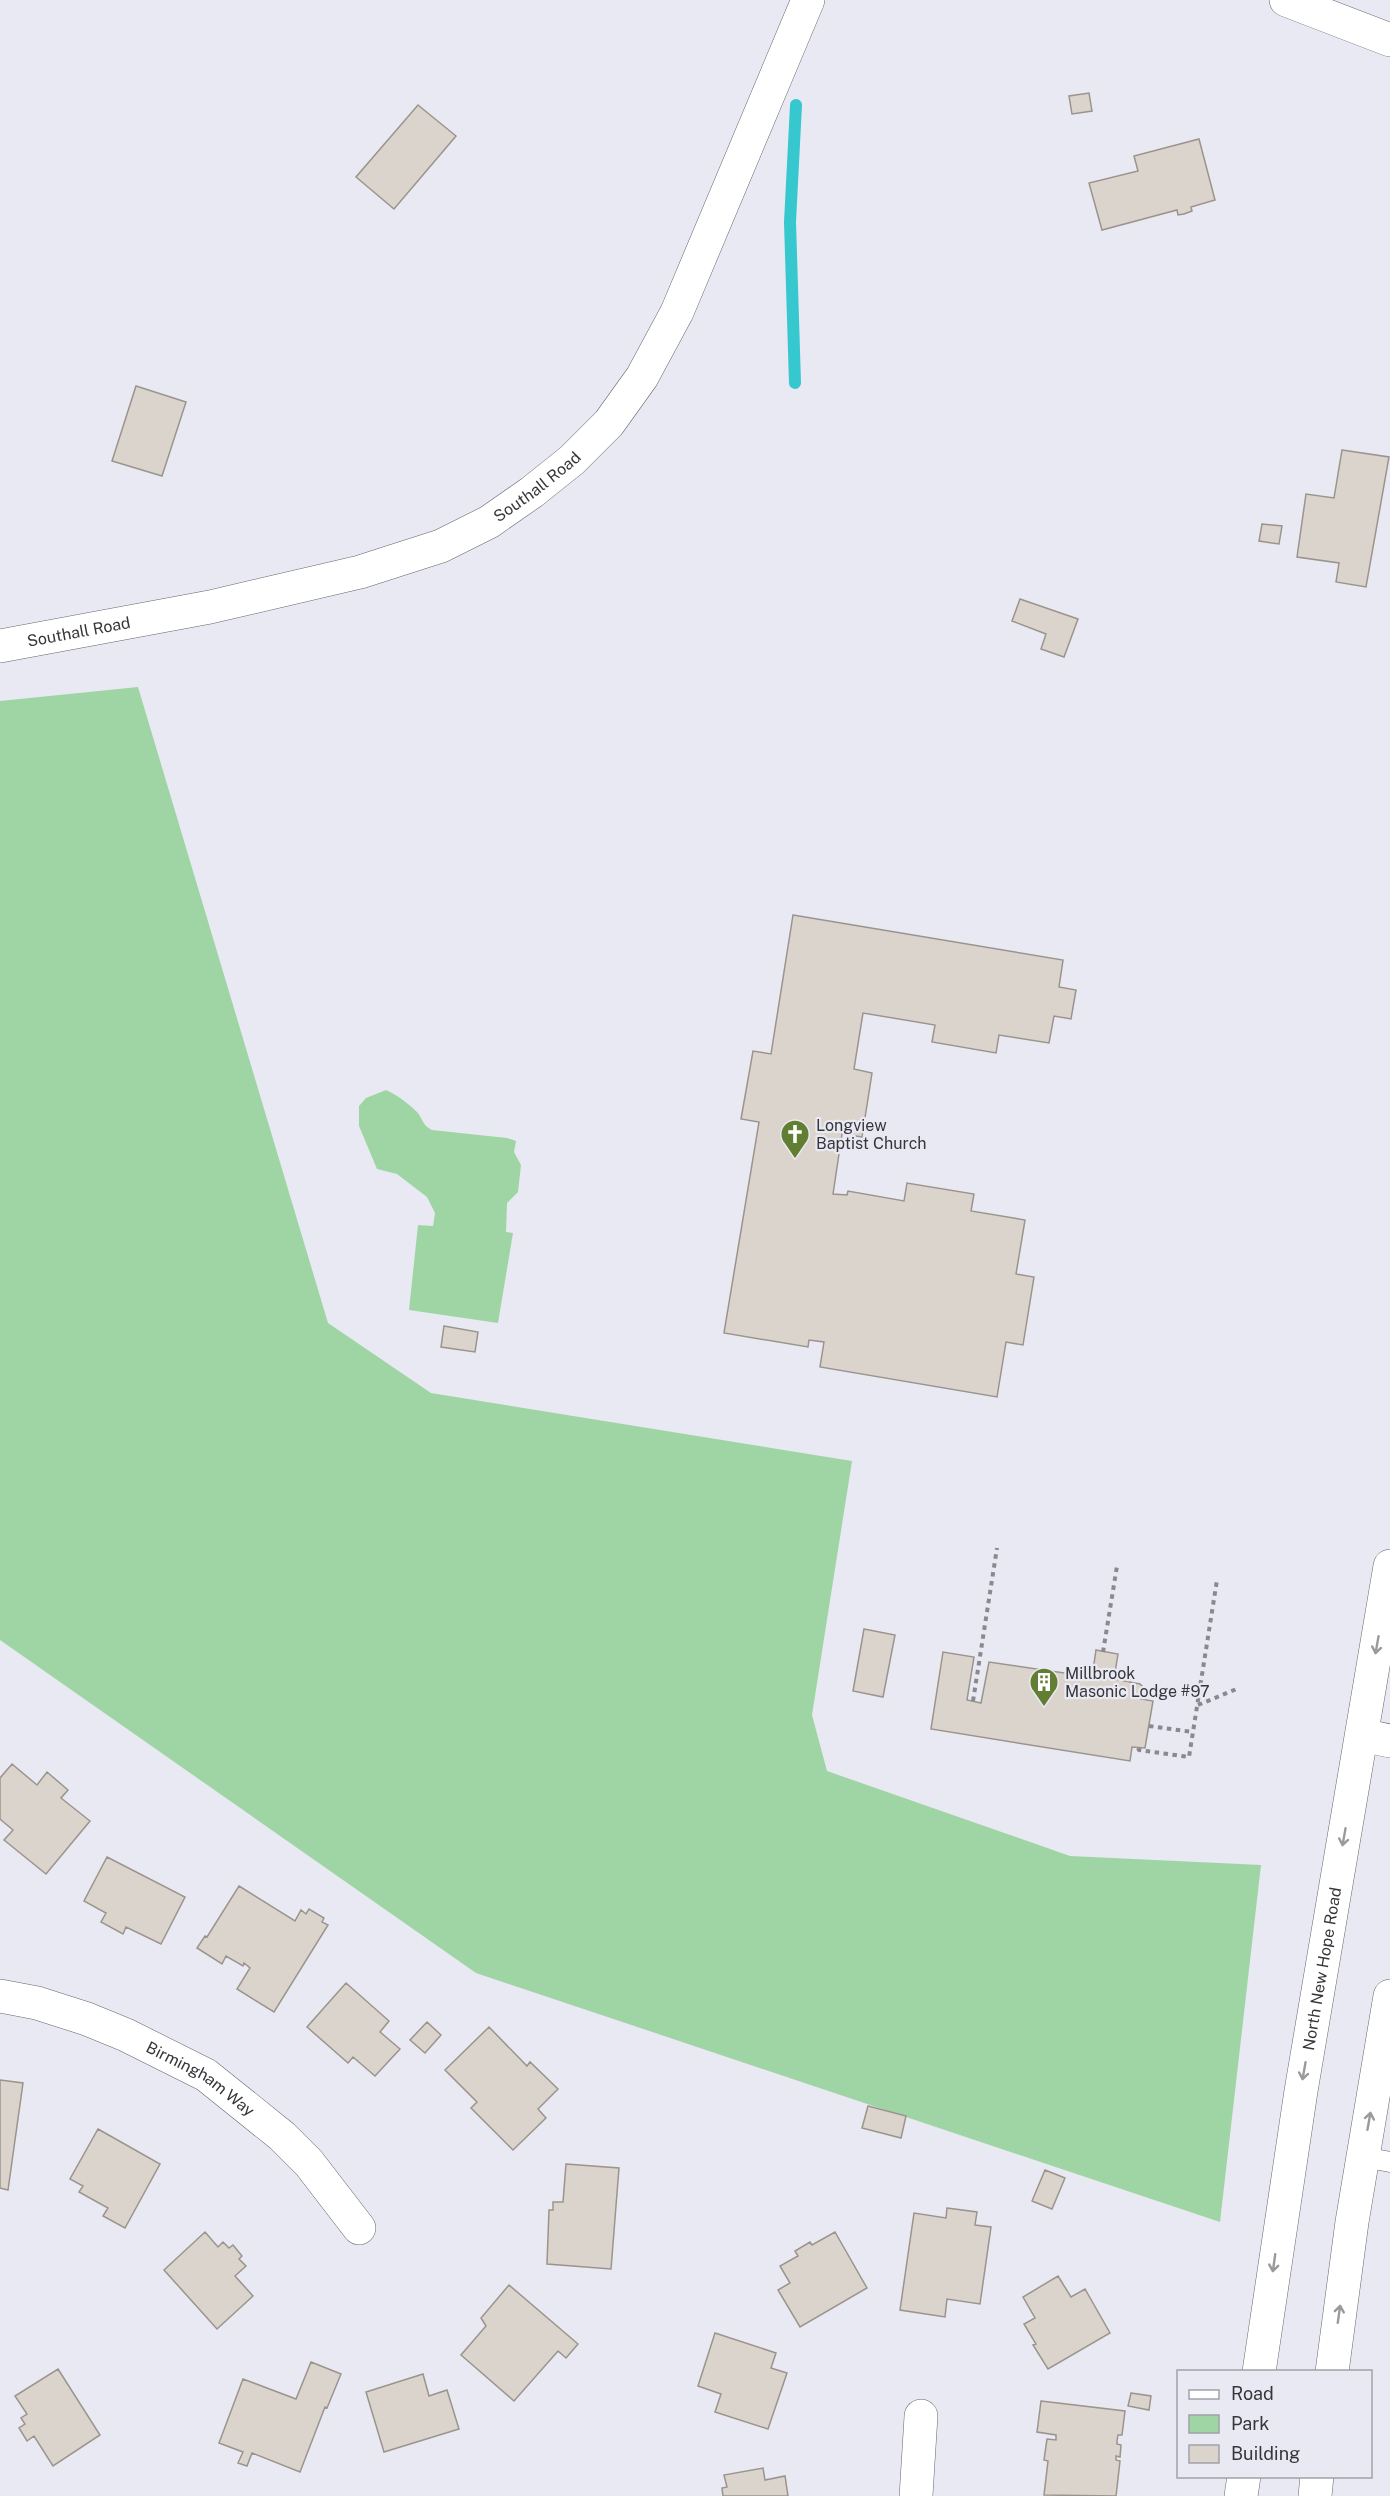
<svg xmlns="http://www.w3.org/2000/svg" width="1390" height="2496" viewBox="0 0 1390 2496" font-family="'Public Sans',sans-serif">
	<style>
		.green { fill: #9fd5a4 }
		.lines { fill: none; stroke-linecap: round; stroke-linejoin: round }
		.stream { stroke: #37c7cf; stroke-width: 12 }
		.building { fill: #dbd4cc; stroke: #9b948d; stroke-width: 1.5 }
		.service-casing { stroke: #65656d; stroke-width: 21 }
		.minor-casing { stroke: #65656d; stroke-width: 34 }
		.tertiary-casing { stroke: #65656d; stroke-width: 34 }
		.primary-casing { stroke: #65656d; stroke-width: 34 }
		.path { stroke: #89898f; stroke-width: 4; stroke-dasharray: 4.5 4.5; stroke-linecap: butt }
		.service { stroke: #fff; stroke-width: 20 }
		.minor { stroke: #fff; stroke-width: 33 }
		.tertiary { stroke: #fff; stroke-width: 33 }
		.primary { stroke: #fff; stroke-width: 33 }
		.oneway { stroke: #9a9a9c }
		.labels { text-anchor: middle; stroke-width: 4.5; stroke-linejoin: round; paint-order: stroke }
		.street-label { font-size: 16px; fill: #36363a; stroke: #e9e9f3 }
		.poi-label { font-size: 16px; fill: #36363a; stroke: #e9e9f3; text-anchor: start }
	</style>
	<rect width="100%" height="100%" fill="#e9e9f3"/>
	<!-- green -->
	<path class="green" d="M138,687L328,1323L431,1393L852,1461L812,1715L827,1771L1070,1856L1261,1865L1220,2222L476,1973L0,1640V701Z
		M386,1090C397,1095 408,1103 417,1112C423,1119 423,1126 432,1130L507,1138L516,1141L514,1152L521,1165L518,1192L507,1203L506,1232L513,1233L498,1323L409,1310L418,1225L433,1226L435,1213L427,1197L397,1174L377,1169L359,1126V1106L366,1098Z"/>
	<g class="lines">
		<!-- stream -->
		<path class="stream" d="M795,383L790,222L796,105"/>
	</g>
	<!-- building -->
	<path class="building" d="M1089,93L1092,111L1072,114L1069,96Z
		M418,105L456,136L394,209L356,177Z
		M1199,139L1215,200L1191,207L1192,211L1184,214L1178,215L1177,210L1102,230L1089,183L1138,171L1134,156Z
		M136,386L186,402L162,476L112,461Z
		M1342,450L1389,457L1366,587L1336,582L1339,563L1297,557L1306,494L1334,498Z
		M1262,524L1282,526L1279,544L1259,541Z
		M1020,599L1078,619L1064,657L1041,649L1046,634L1012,621Z
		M793,915L1063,960L1059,987L1076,990L1071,1019L1054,1016L1049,1043L999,1035L996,1053L932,1042L935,1025L863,1013L854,1069L872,1073L862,1137L842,1134L833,1194L847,1195L848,1191L904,1201L907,1183L974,1194L971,1211L1025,1220L1016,1274L1034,1277L1023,1345L1006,1342L997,1397L820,1367L824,1342L809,1340L808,1347L724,1333L759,1122L741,1119L753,1051L771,1054Z
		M444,1326L478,1332L475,1352L441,1347Z
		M864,1629L895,1635L883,1697L853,1691Z
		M1096,1650L1118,1654L1114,1679L1140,1684L1143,1687L1141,1699L1153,1701L1145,1748L1132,1747L1130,1761L931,1729L943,1652L974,1657L967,1700L981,1703L989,1662L1092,1677Z
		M12,1764L37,1785L47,1772L68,1790L61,1798L90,1821L46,1874L4,1840L13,1830L0,1819V1778Z
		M107,1857L185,1897L161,1944L126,1927L123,1934L101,1922L106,1913L84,1901Z
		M239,1886L295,1921L301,1910L306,1914L309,1909L324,1918L322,1922L328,1925L274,2012L237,1989L250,1968L244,1963L243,1966L226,1956L222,1964L197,1948L205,1936L207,1937Z
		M346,1983L389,2021L380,2032L400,2049L375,2076L353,2057L348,2063L307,2027Z
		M427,2022L441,2035L425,2053L410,2040Z
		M489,2027L527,2066L530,2062L558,2089L538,2109L546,2118L513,2150L471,2108L477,2102L445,2070Z
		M0,2080L23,2083L8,2190L0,2188Z
		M868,2106L906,2116L901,2138L862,2128Z
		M98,2129L160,2164L125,2228L103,2216L108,2208L79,2192L83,2186L70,2179Z
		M566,2164L619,2168L611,2269L547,2264L549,2210H553V2202H563Z
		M1045,2170L1065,2178L1052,2209L1032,2201Z
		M947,2208L977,2212L975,2225L991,2227L980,2304L947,2299L945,2317L900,2310L914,2213L946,2218Z
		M205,2232L218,2247L223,2242L229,2248L233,2245L242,2256L239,2259L246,2266L235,2276L253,2296L217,2329L164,2270Z
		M835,2232L867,2288L800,2327L778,2290L790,2283L780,2266L798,2256L795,2251L810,2242L812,2245Z
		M1058,2276L1071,2297L1085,2289L1110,2333L1048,2369L1033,2345L1036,2344L1024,2324L1035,2318L1023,2297Z
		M509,2285L578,2344L566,2358L558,2351L514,2401L461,2355L486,2326L481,2318Z
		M715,2333L776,2353L771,2368L787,2373L768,2429L715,2412L721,2394L698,2386Z
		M311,2362L341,2374L327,2408L325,2407L300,2472L252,2453L247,2466L238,2463L243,2452L219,2443L243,2379L296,2399Z
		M58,2369L100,2435L53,2466L34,2436L27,2441L19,2428L25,2424L21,2418L27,2414L15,2396Z
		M423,2374L429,2396L447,2390L459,2429L384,2452L366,2392Z
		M1131,2393L1151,2396L1149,2410L1128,2406Z
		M1041,2401L1125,2411L1122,2435H1118L1117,2441V2444L1121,2445L1120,2457L1116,2456V2460L1120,2461L1116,2496L1044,2495L1048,2461L1044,2460L1047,2439L1056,2440V2435L1037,2432Z
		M763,2468L765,2480L785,2476L788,2496H723L722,2488L727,2487L724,2475Z"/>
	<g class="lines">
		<!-- service casing -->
		<g class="service-casing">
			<path id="service" d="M1363,2157L1390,2162"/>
		</g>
		<!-- minor casing -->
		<g class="minor-casing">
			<g id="minor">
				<path d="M1362,1735L1390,1741"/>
				<path id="s1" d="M0,1996L37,2003L87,2019L126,2035L206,2075L282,2136L309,2163L359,2228"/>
				<path d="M916,2496L921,2416"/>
			</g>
		</g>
		<!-- tertiary casing -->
		<g class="tertiary-casing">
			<g id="tertiary">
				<path d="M1286,0L1390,40"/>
				<path id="s2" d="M0,646L210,607L360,572L441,546L489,522L532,492L572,460L609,423L642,377L677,312L808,0"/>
			</g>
		</g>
		<!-- primary casing -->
		<g class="primary-casing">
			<g id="primary">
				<path id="s3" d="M1259,2372L1301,2091L1390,1566"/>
				<path d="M1332,2372L1352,2222L1390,1996"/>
				<path d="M1241,2496L1244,2476"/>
				<path d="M1315,2496L1317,2476"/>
			</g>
		</g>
		<!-- path -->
		<path class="path" d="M1103,1652L1117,1566
			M973,1701L997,1548
			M1198,1705L1239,1688
			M1149,1726L1193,1732
			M1138,1748L1139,1750L1189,1757L1217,1580"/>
		<!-- service -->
		<use href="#service" class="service"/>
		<!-- minor -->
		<use href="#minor" class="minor"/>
		<!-- tertiary -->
		<use href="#tertiary" class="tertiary"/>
		<!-- primary -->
		<use href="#primary" class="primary"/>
	</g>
	<!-- one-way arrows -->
	<defs><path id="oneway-shaft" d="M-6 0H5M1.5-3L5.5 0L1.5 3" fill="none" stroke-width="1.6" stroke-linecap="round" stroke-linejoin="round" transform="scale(1.5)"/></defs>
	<g class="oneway">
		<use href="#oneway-shaft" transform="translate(1377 1645) rotate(100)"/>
		<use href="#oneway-shaft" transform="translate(1344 1837) rotate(100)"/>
		<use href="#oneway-shaft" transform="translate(1304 2071) rotate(100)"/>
		<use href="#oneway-shaft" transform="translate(1369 2121) rotate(-80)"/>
		<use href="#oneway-shaft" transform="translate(1274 2263) rotate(98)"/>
		<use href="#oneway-shaft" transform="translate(1339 2314) rotate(-82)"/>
	</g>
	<!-- icons -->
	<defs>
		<g id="church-pin" transform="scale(1.5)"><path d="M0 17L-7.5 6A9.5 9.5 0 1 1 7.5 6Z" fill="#617e32" stroke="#e9e9f3"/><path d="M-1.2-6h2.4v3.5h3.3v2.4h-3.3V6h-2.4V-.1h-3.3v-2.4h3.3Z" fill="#fff"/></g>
		<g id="building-pin" transform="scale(1.5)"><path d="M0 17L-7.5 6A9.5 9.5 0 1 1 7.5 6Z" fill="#617e32" stroke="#e9e9f3"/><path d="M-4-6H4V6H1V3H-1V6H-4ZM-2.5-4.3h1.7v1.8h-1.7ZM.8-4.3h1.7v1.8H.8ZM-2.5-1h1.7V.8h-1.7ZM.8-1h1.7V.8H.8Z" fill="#fff"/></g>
	</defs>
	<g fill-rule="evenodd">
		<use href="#church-pin" x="795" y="1134"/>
		<use href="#building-pin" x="1044" y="1682"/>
	</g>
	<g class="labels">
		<!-- street labels -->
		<g class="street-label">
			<text dy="6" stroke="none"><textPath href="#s2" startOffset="566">Southall Road</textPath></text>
			<text dy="6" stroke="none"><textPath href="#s2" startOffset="80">Southall Road</textPath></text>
			<text dy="6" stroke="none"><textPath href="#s3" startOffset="408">North New Hope Road</textPath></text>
			<text dy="6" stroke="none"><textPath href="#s1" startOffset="219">Birmingham Way</textPath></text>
		</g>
		<!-- poi labels -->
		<g class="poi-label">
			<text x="816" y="1131">Longview<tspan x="816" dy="18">Baptist Church</tspan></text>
			<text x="1065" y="1679">Millbrook<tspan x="1065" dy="18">Masonic Lodge #97</tspan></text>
		</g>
	</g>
	<!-- legend -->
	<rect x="1177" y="2370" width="195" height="108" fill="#e9e9f3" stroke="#a1a1a9" stroke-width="1.5"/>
	<rect x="1189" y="2390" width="30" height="9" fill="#ffffff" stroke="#a1a1a9" stroke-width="1.5"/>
	<text x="1231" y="2400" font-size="18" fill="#36363a">Road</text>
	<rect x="1189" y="2415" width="30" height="18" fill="#9fd5a4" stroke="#a1a1a9" stroke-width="1.5"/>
	<text x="1231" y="2430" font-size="18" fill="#36363a">Park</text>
	<rect x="1189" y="2445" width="30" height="18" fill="#dbd4cc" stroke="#a1a1a9" stroke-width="1.5"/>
	<text x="1231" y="2460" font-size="18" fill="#36363a">Building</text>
</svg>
